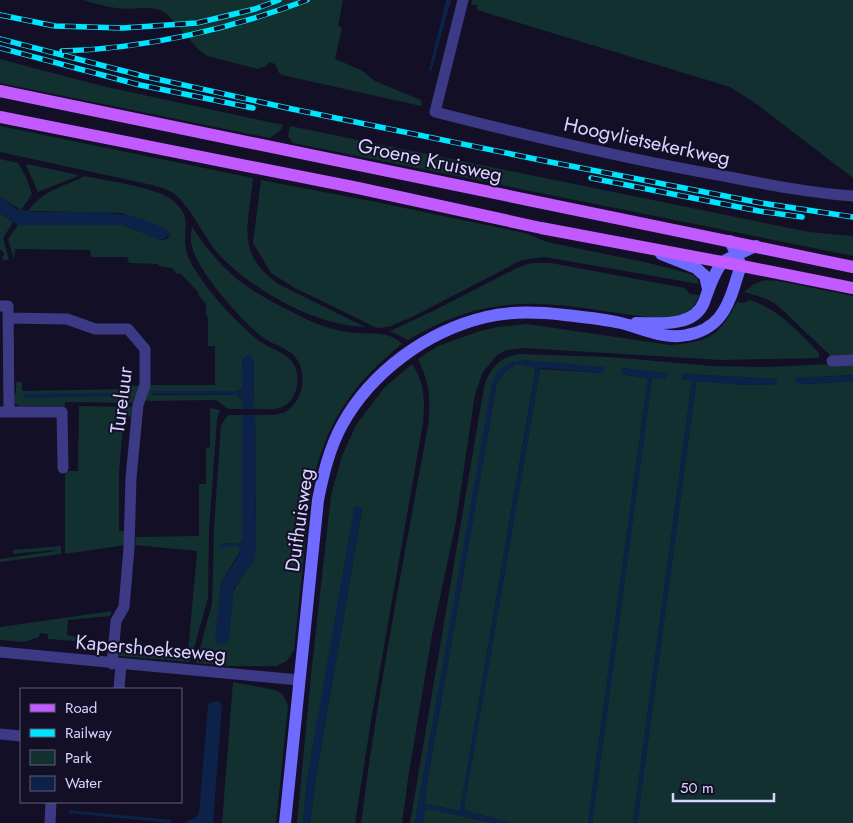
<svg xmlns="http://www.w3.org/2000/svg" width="853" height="823" viewBox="0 0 853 823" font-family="Jost,sans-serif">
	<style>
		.green { fill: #12302f }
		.water { fill: #0c2248; fill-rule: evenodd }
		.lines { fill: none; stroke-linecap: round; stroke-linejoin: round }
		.minor { stroke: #3d3a85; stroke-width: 11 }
		.secondary { stroke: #6f6bff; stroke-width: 12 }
		.primary { stroke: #c25bff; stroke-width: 12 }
		.rail-casing { stroke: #00e5ff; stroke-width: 5.5 }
		.rail { stroke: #130f26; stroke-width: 4; stroke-dasharray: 11; stroke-linecap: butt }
		.labels { text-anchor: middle; stroke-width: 4; stroke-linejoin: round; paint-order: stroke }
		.street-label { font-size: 20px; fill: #d9d4ff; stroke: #130f26 }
	</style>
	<rect width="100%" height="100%" fill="#130f26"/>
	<!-- green -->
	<path class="green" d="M83,0H343L338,26L342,28L335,59L361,70L375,81L421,100L422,104L421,106L282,75L279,73L275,64L269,62L266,66L258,69L207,56L199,50L167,14C152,3 134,11 117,8C105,7 94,3 83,0Z
		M472,0H853V178L754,102L730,87L477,10V5H471Z
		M0,59L102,86L283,125L281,130L270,138L0,83Z
		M0,126L253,178C249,224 234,254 280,285L365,327C315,326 248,288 216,251C203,235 189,204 173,193C167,189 159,187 152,185L0,152Z
		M290,126L809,232L853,236V256L293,143L288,136Z
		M0,159L18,163L26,177L32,194L21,210L0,197Z
		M27,164L78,175V176L38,192L26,165Z
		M85,176C106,181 157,187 172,200C194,218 182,228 186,249C187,258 194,268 199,276C214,298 238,324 258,340C269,349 286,352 293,363C302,377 297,403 280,408C272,410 262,409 253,409L254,362L242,359V388L238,391H153V395H237L242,400V409H228L216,400L150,401L144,400L150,385H215V346H208V317L206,316V304L198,295L199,293L180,273L177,274L172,268L159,266L158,264L129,263L127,257H91L90,250L15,249L14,259L8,239L18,225H123L162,240L167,239L170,235L168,231L163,228L122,213L28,211C43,190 63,187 85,176Z
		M261,180L376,202L525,233L547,242L649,263L691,274L697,278L699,284L545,257L522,260L410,318L388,327L377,328L293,287L271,273L253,243Z
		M0,213L13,222L3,238L9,260H3L2,257L5,254L0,249Z
		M192,227C221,270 243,288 290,311C302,317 315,324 329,328C337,330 346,332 355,333C371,334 390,331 402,344C348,387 322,430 310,497L294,650L287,661L276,666H227L196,663L212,604L214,526L221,425L228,415H242V541L239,544L221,543L238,546L241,550L221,583L233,592L256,550L255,415C264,415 277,416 285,412C303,402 308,375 296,358C288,347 271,345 261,336C242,321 196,270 192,246C190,240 191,233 192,227Z
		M532,263H551L685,288L690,294L699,295C696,305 689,313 679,316C660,321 637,315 618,313C582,308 545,301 508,305C471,308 439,322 408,340L390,331L433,311L519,267Z
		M765,280L779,281L853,296V356L832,357L777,305L767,299L744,292L754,284Z
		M750,300C780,310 797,331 819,353V358L721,360L525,348L507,350L497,355L483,372L475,394L456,522L432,635L408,779L402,823H361C378,690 404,558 428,426C431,400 430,384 418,359L438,346L477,332L497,327L527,324L670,345C709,342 719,336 737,302L743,303Z
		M518,354L611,357L711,366L766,367L853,363V375L797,378L803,384L853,381V823H637L696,383L698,381L746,385L777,384V379L683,374L682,379L692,381L633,823H592L652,377L665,379L667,374L623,368V374L647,378V385L588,823H511L466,811L464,807L540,369L604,373L512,362L495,376L415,823H410L484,387C489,369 499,358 518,354Z
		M412,364C425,382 425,402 423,423L371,721L355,823H310L316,777L362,509L360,507L307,779L303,823H297L311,675L331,495L342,456L356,425L384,388Z
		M515,365H522L536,367L460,811L425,804L426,788L497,381L506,371Z
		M16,382H22V391L127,389L129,385L140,386L132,403L65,402V406H20L14,403L12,394L16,393Z
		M79,406L132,407L131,417L124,415L119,472V531H125L126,545L65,554V471H78Z
		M210,408L220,410L217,419L209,532L208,598L190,662L119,656L120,646L188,653L197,551L135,545L136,537L199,536V484H206V448L210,447Z
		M61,546V554L0,562V559L55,551V550L13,554V550Z
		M112,611L110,616L68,620L67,635L77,637L76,641L48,639V634L40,633L39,637L24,642L0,640V627Z
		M233,682L275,690C283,694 286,698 288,707L276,823H222Z
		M430,809L493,823H423L425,810Z"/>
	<!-- water -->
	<path class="water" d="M446,0H451L431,72L429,70Z
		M0,197L17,209L32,212C75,213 133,206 169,232L170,235L162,240L123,225H18L0,213Z
		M248,354L252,356L254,362L253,409H242V400L237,395L152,394L153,391H239L242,388V361Z
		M525,360L605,367L604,373L543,368L540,369L464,807L466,811L511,823H493L430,809L425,810L423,823H415L492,383C498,367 509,362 525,360ZM515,365H522L536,368L460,811L425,804L426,788L497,381L506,371Z
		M622,368L667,373L665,379L652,377L592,823H588L647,385V378L622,374Z
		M682,374L777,379V384L746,385L698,381L696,383L637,823H633L692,381L682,379Z
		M853,375V381L803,384L796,383L795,380L796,378Z
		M124,393L125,396L24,398L23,396L24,394Z
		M242,415H255L256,550L253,562L234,588L229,640L226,644L222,645L217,644L215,639L221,583L241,552L238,546L221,547L219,545L221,543L239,544L242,541Z
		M356,506L360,507L362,509L316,777L310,823H303L307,779L354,508Z
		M218,701L222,706L213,823H187V821L195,818L199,813L208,705L211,702Z
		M69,810L171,820V822L169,823L69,813Z"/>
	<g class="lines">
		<!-- minor -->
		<path class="minor" d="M463,0L435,112C533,137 630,160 729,177C770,185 811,193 853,196
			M0,306H8L9,412
			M8,318L67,319L95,329H128L145,349V385L138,405L131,478L129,548L124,607L116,621L112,664
			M832,361L853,360
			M0,412H62L63,468
			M0,652L299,680
			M119,689L121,664
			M0,734L21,736
			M50,823L51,802"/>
		<!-- secondary -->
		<path class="secondary" d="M661,254L696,268L705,276L708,289
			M636,323C658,323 694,328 704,302C709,289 713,274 722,263C726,258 748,250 756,246
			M285,823L318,500C323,475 329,449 342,425C371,372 427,331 486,317C510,311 540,312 565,315C583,317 603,319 621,323C642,328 664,340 687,335C716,330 727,311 735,284C736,279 740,271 740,266C740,259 733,248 730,241"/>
		<!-- primary -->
		<path class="primary" d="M0,91L853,267
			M0,117L358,188L541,228L722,262L853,288"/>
		<!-- rail casing -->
		<g class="rail-casing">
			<path id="rail" d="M0,15L55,26L123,28L197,23L255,9L279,0
				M0,39L143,76L292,109L545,161L761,203L853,217
				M0,48L140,85L253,108
				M62,51C143,49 231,29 307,0
				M591,178L759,211L802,217"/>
		</g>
		<!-- rail -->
		<use href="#rail" class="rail"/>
	</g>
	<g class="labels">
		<!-- street labels -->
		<g class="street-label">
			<text transform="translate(647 141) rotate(12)" y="7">Hoogvlietsekerkweg</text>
			<text transform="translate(430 160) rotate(12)" y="7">Groene Kruisweg</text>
			<text transform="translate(121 400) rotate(-83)" y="7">Tureluur</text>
			<text transform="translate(299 520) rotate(-82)" y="7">Duifhuisweg</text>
			<text transform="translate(151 648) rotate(5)" y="7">Kapershoekseweg</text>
		</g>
	</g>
	<!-- legend -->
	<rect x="20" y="688" width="162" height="115" fill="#130f26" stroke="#625e7d"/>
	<rect x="30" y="704" width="25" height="8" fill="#c25bff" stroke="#625e7d"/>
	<text x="65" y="713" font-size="15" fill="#d9d4ff">Road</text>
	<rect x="30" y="729" width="25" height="8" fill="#00e5ff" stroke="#625e7d"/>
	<text x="65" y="738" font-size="15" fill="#d9d4ff">Railway</text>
	<rect x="30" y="750" width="25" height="15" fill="#12302f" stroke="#625e7d"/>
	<text x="65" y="763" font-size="15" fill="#d9d4ff">Park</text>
	<rect x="30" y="776" width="25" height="15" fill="#0c2248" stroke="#625e7d"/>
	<text x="65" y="788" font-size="15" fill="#d9d4ff">Water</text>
	<!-- scale -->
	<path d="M673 793v8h101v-8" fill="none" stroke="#d9d4ff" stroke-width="2.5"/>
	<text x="680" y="793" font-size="15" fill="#d9d4ff" stroke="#130f26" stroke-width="4" paint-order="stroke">50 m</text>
</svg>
